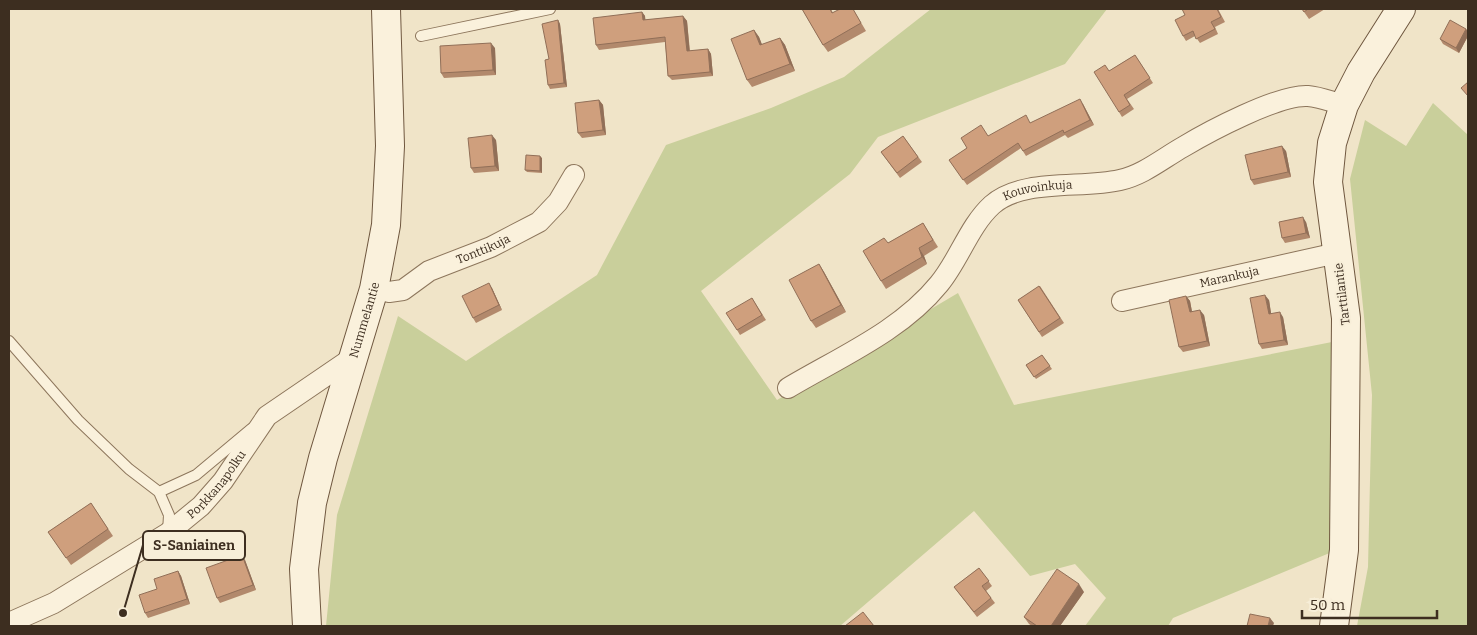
<svg xmlns="http://www.w3.org/2000/svg" width="1477" height="635" viewBox="0 0 1477 635" font-family="Bitter,serif">
	<style>
		.green { fill: #c9cf9b }
		.lines { fill: none; stroke-linecap: round; stroke-linejoin: round }
		.lane-casing { stroke: #8d765c; stroke-width: 12 }
		.street-casing { stroke: #8d765c; stroke-width: 22 }
		.secondary-casing { stroke: #6f573f; stroke-width: 30 }
		.lane { stroke: #faf1dc; stroke-width: 10 }
		.street { stroke: #faf1dc; stroke-width: 20 }
		.secondary { stroke: #faf1dc; stroke-width: 28 }
		.wall { fill: #b2896c }
		.shaded-wall { fill: #916f58 }
		.building { fill: #cf9f7d; stroke: #916f58 }
		.labels { text-anchor: middle; stroke-width: 4; stroke-linejoin: round; paint-order: stroke }
		.street-label { font-size: 12px; fill: #3d2e20; stroke: #f7eed8 }
		.leader { fill: none; stroke: #3d2e20; stroke-width: 2 }
		.callout-dot { fill: #3d2e20; stroke: #f7eed8; stroke-width: 2 }
		.callout { fill: #f7eed8; stroke: #3d2e20; stroke-width: 2 }
		.callout-label { font-size: 14px; text-anchor: middle; font-weight: bold; fill: #3d2e20 }
	</style>
	<rect width="100%" height="100%" fill="#f0e4c8"/>
	<!-- green -->
	<path class="green" d="M931,9H1107L1065,64L878,137L850,174L701,291L777,400L958,293L1014,405L1337,341L1332,552L1173,618L1168,626H1085L1106,598L1075,564L1030,576L974,511L840,626H326L337,515L398,316L466,361L597,275L666,145L771,108L844,77Z
		M1433,103L1468,135V626H1357L1368,567L1372,395L1350,179L1365,120L1406,146Z"/>
	<g class="lines">
		<!-- lane casing -->
		<g class="lane-casing">
			<path id="lane" d="M421,36L550,9
				M9,341L78,420L129,469L159,492L169,515L168,532
				M159,492L196,475L251,429"/>
		</g>
		<!-- street casing -->
		<g class="street-casing">
			<g id="street">
				<path id="s1" d="M374,289L389,292L403,290L429,271L491,247L539,222L558,202L574,175"/>
				<path id="s2" d="M1122,301L1337,253"/>
				<path id="s3" d="M788,388C840,357 901,331 939,284C959,260 969,226 992,205C1022,178 1082,189 1120,180C1143,175 1162,159 1183,147C1208,132 1279,94 1308,96C1320,97 1332,102 1344,105"/>
				<path id="s4" d="M9,623L54,603L168,533L201,506L223,481L267,416L355,356"/>
			</g>
		</g>
		<!-- secondary casing -->
		<g class="secondary-casing">
			<g id="secondary">
				<path id="s5" d="M307,626L304,569L312,503L323,458L374,289L386,225L390,146L386,9"/>
				<path d="M1334,626L1344,550L1346,318L1328,182L1332,143L1344,105L1361,72L1401,9"/>
			</g>
		</g>
		<!-- lane -->
		<use href="#lane" class="lane"/>
		<!-- street -->
		<use href="#street" class="street"/>
		<!-- secondary -->
		<use href="#secondary" class="secondary"/>
	</g>
	<!-- wall -->
	<path class="wall" d="M802,9H831L833,13L840,9H853L866,31L828,52L823,45Z
		M1182,9H1218L1225,22L1215,27L1218,34L1200,43L1195,36L1186,41L1183,36L1185,15Z
		M1302,9H1325L1309,19Z
		M642,12L645,16V20L683,16L687,21L690,51L708,49L711,54L713,76L672,80L668,76L665,42L599,50L596,45Z
		M558,20L560,24L567,87L550,89L548,85Z
		M1466,29L1468,32V36L1459,53L1443,44L1440,39Z
		M754,30L759,37L762,45L780,38L785,45L795,71L752,87L747,80Z
		M495,48L496,75L444,78L441,73Z
		M1135,55L1153,83L1127,99L1134,109L1122,117L1119,112L1109,71Z
		M599,100L603,105L606,135L582,138L578,133Z
		M1083,104L1094,125L1068,138L1065,135L1026,156L1021,148L967,185L949,160L967,148L988,136L1031,123Z
		M903,136L922,162L900,178L881,152Z
		M496,140L499,171L474,173L471,168Z
		M1286,151L1291,177L1254,185L1251,180Z
		M542,158V173L527,172L525,170Z
		M1306,222L1310,238L1285,243L1282,238Z
		M923,223L938,247L924,256L927,264L886,289L881,281L888,243Z
		M819,264L824,272L846,312L816,328L811,321Z
		M1040,286L1064,323L1042,337L1018,300Z
		M492,288L502,310L476,323L473,318Z
		M1186,296L1190,301L1192,312L1204,315L1210,346L1183,352L1179,347Z
		M752,298L766,320L740,335L737,330Z
		M1269,300L1271,314L1283,317L1288,345L1262,349L1259,344Z
		M1042,355L1052,369L1036,379L1026,365Z
		M91,503L113,536L71,565L48,532Z
		M245,560L256,590L220,603L217,598Z
		M979,568L992,586L986,591L995,603L977,617L954,587Z
		M178,571L181,576L190,604L148,618L145,613L157,589Z
		M1084,592L1060,626H1032L1029,624L1024,617Z"/>
	<!-- shaded-wall -->
	<path class="shaded-wall" d="M642,12L645,16L646,24L643,20Z
		M683,16L687,21L690,56L687,51Z
		M558,20L560,24L567,87L564,83Z
		M1466,29L1468,32V36L1459,53L1456,48Z
		M754,30L759,37L765,52L760,45Z
		M780,38L785,45L795,71L790,64Z
		M491,43L495,48L496,75L493,70Z
		M708,49L711,54L713,76L710,72Z
		M1080,99L1083,104L1094,125L1090,120Z
		M599,100L603,105L606,135L603,130Z
		M492,135L496,140L499,171L495,166Z
		M1282,146L1286,151L1291,177L1288,172Z
		M540,156L542,158V173L540,171Z
		M1303,217L1306,222L1310,238L1306,233Z
		M919,248L924,256L927,264L922,257Z
		M819,264L824,272L846,312L841,305Z
		M489,283L492,288L502,310L499,305Z
		M1265,295L1269,300L1272,319L1269,314Z
		M1186,296L1190,301L1193,317L1190,312Z
		M1200,310L1204,315L1210,346L1207,341Z
		M1280,312L1283,317L1288,345L1284,340Z
		M242,555L245,560L256,590L253,585Z
		M178,571L181,576L190,604L187,599Z
		M1079,584L1084,592L1060,626H1051Z
		M1270,618L1274,623L1273,626H1268Z"/>
	<!-- building -->
	<path class="building" d="M802,9H830L832,13L840,9H853L861,23L823,45Z
		M1182,9H1217L1221,17L1211,22L1215,29L1196,39L1193,31L1183,36L1175,20L1185,15Z
		M1302,9H1308L1304,12Z
		M642,12L643,20L683,16L687,51L708,49L710,72L668,76L665,37L596,45L593,18Z
		M558,20L564,83L548,85L545,60L549,59L542,24Z
		M1450,20L1466,29L1456,48L1440,39Z
		M754,30L760,45L780,38L790,64L747,80L731,39Z
		M491,43L493,70L441,73L440,46Z
		M1135,55L1150,78L1124,95L1130,105L1119,112L1094,72L1105,65L1109,71Z
		M1468,82V96L1461,88Z
		M1080,99L1090,120L1064,133L1063,130L1023,151L1018,143L963,180L949,160L967,148L961,138L981,125L988,136L1026,115L1030,123Z
		M599,100L603,130L578,133L575,103Z
		M492,135L495,166L471,168L468,138Z
		M903,136L918,157L897,173L881,152Z
		M1282,146L1288,172L1251,180L1245,155Z
		M526,155L540,156V171L525,170Z
		M1303,217L1306,233L1282,238L1279,222Z
		M923,223L933,240L919,248L922,257L881,281L863,251L884,238L888,243Z
		M819,264L841,305L811,321L789,280Z
		M489,283L499,305L473,318L462,296Z
		M1039,286L1060,318L1039,332L1018,300Z
		M1265,295L1269,314L1280,312L1284,340L1259,344L1250,298Z
		M1186,296L1190,312L1200,310L1207,341L1179,347L1169,300Z
		M752,298L762,315L737,330L726,313Z
		M1042,355L1050,366L1034,377L1026,365Z
		M91,503L108,529L66,558L48,532Z
		M242,555L253,585L217,598L206,568Z
		M979,568L989,581L982,586L991,598L974,612L954,587Z
		M1057,569L1079,584L1051,626H1037L1024,617Z
		M178,571L187,599L145,613L139,595L157,589L154,579Z
		M863,612L874,626H845Z
		M1250,614L1270,618L1268,626H1247Z"/>
	<g class="labels">
		<!-- street labels -->
		<g class="street-label">
			<text dy="4" stroke="none"><textPath href="#s3" startOffset="329">Kouvoinkuja</textPath></text>
			<text dy="4" stroke="none"><textPath href="#s1" startOffset="120">Tonttikuja</textPath></text>
			<text dy="4" stroke="none"><textPath href="#s2" startOffset="110">Marankuja</textPath></text>
			<text transform="translate(1342 294) rotate(-97)" y="4">Tarttilantie</text>
			<text dy="4" stroke="none"><textPath href="#s5" startOffset="314">Nummelantie</textPath></text>
			<text dy="4" stroke="none"><textPath href="#s4" startOffset="252">Porkkanapolku</textPath></text>
		</g>
	</g>
	<!-- callouts -->
	<path class="leader" d="M123 613L143 545"/>
	<circle class="callout-dot" cx="123" cy="613" r="5"/>
	<rect class="callout" x="143" y="531" width="102" height="29" rx="5"/>
	<g class="callout-label">
		<text x="194" y="550">S-Saniainen</text>
	</g>
	<!-- border -->
	<rect width="1477" height="635" fill="none" stroke="#3d2e20" stroke-width="20"/>
	<!-- scale -->
	<path d="M1302 610v8h135v-8" fill="none" stroke="#3d2e20" stroke-width="2.5"/>
	<text x="1310" y="610" font-size="15" fill="#3d2e20" stroke="#f7eed8" stroke-width="4" paint-order="stroke">50 m</text>
</svg>
